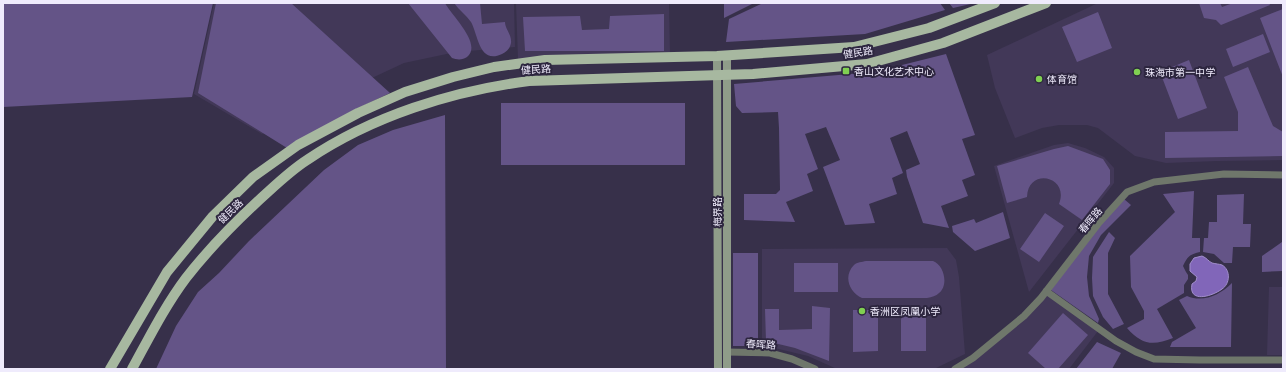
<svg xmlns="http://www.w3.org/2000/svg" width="1286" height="372" viewBox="0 0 1286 372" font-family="'Source Sans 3','Noto Sans SC',sans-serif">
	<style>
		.built { fill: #423858 }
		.green { fill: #645487 }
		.water { fill: #8166b9; stroke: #a28ecd }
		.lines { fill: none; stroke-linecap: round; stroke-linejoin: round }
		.street { stroke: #6f776b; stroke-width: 7 }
		.secondary { stroke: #8f9c89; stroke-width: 8 }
		.primary { stroke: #a7b8a0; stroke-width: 10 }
		.poi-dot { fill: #80d052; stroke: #2d263f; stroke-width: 1.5 }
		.labels { text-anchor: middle; stroke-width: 4; stroke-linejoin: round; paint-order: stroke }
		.street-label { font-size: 10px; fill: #efebfc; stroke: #2d263f }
		.poi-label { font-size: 10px; fill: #efebfc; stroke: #2d263f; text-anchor: start }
	</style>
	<rect width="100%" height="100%" fill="#37304a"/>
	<!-- built -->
	<path class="built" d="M214,3H514L515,47L456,52L404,63L344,91L291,122L262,134L194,94Z
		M516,3H669L670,55L518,59Z
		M1098,3H1283V160L1217,161L1166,163L1135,156L1098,128L1087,125H1059L1042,128L1015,138L995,88L987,55Z
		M1068,143L1085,148L1104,157L1114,168V183L1029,292L994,166L1054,145Z
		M947,248L956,260L959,277L965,354L934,369H837L808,356L762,345V249Z
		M1269,287H1283V355H1267Z
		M1047,293L1098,331L1069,369H963L962,368Z"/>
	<!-- green -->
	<path class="green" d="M3,3H213L192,97L3,107Z
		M216,3H291L390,93L350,112L287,148L198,93Z
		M408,3H445C451,15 483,44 467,57C463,60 457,60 452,58Z
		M454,3H480L482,24L505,22C505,29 512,35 511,43C510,48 507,52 502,54C479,65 478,34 471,22C466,15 459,10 454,3Z
		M724,3H754L724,18Z
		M763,3H940L945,10L865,34L726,42L729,19Z
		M949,3H975L953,8Z
		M1199,3H1220L1222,7L1233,3H1269L1270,5L1221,25L1216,20L1204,18Z
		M1283,9V77L1260,18Z
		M1098,12L1112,48L1077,62L1062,27Z
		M664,14V51H525L523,17L580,16L582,30L609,29L610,16Z
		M1263,34L1270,52L1233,67L1226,49Z
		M946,54L975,135L962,139L975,175L962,180L968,196L941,206L949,228L923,223L907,177L906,170L920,164L907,131L890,138L903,173L892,178L897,194L869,204L875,223L845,225L823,167L840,160L826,127L805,134L818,169L807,174L813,191L786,202L795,222L744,220V194H776L780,190L779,128L778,112L742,113L736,106L734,84L874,72Z
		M1189,60L1207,108L1178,119L1160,72Z
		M1248,67L1273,126L1283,132V156L1165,158V132L1238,131V112L1224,77Z
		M501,103H685V165H501Z
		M445,115L446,369H156L176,326L198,292L219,273L249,241L324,170L358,145L393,130Z
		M1068,146L1103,159L1110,170V184L1082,220L1059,204C1070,176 1028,167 1027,197L1007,203L997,166L1054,149Z
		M1194,191L1192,238H1200V252C1190,254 1187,257 1183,266L1186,272L1188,275V279L1184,285V293L1157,309L1173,338C1153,346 1142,345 1127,328L1144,319V311L1131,287L1130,256L1175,212L1163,194Z
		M1244,194L1243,224H1251L1250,247H1233L1232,263H1224L1214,254L1203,252L1204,238H1208L1209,222H1217V195Z
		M1124,199L1131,205L1101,235L1089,256L1087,277L1089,296L1099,319L1098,323L1051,290L1098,227Z
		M1003,212L1010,238L975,251L953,232L952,226L974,219L976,223Z
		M1045,213L1064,226L1039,262L1020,249Z
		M1283,213V271L1262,272V256L1282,242Z
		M1109,232L1115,238L1108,253V294L1124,324L1113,329L1103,317L1093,296L1092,278L1093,257Z
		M733,253H758V346H733Z
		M866,261H933C944,265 949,285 939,293C936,296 932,297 927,298H862C849,292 843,276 854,265C857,262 862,262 866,261Z
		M794,263H838V292H794Z
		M1232,283L1231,347H1170L1172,342L1196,328L1179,300L1187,296C1203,303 1220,295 1232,283Z
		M812,306L830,308L829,361L795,348L766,341L765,309H779V330L812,329Z
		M901,309H926V351H901Z
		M853,310H878V351L853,352Z
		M1063,313L1088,335L1058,369H1046L1028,353Z
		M1097,342L1121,353L1112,369H1076Z"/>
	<!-- water -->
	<path class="water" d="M1202,256C1207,258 1208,261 1212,263C1216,264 1219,264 1222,265C1231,270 1230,284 1222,289C1213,296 1188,304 1192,284L1196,281L1197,277L1190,271V264L1194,258Z"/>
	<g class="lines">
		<!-- street -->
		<path class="street" d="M1046,291L1116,341L1136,352L1154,359L1200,360H1283
			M727,352L770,353L792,359L815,369
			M955,369L973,358L1024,316L1041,298L1098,224L1127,192L1154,182L1224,174L1283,175"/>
		<!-- secondary -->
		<path class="secondary" d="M717,56L718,369
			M727,369V56"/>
		<!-- primary -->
		<path class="primary" d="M110,369L167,272L213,216L253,177L298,145L358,113L405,92L453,77L494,67L545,60L717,56L854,47L929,28L995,3
			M132,369C149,338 165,306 186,278C211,246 239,218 269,191C281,180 293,169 307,160C372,116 452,91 529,81L753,74L867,64L943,43L1046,3"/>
	</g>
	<!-- markers -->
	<g class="poi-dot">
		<rect x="842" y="67" width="8" height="8" rx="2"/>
		<circle cx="1137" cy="72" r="4"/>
		<circle cx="1039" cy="79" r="4"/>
		<circle cx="862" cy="311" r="4"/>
	</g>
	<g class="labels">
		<!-- street labels -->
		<g class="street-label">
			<text transform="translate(858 52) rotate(-9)" y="4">健民路</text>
			<text transform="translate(536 69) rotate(-4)" y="4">健民路</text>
			<text transform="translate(230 211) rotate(-44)" y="4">健民路</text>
			<text transform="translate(717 212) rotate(-90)" y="4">梅界路</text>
			<text transform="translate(1090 220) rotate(-50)" y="4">春晖路</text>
			<text transform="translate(761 344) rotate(4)" y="4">春晖路</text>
		</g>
		<!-- poi labels -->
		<g class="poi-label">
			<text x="854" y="75">香山文化艺术中心</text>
			<text x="1145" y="76">珠海市第一中学</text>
			<text x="1047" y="83">体育馆</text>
			<text x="870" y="315">香洲区凤凰小学</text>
		</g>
	</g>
	<!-- border -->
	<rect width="1286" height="372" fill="none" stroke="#efebfc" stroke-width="8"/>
</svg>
